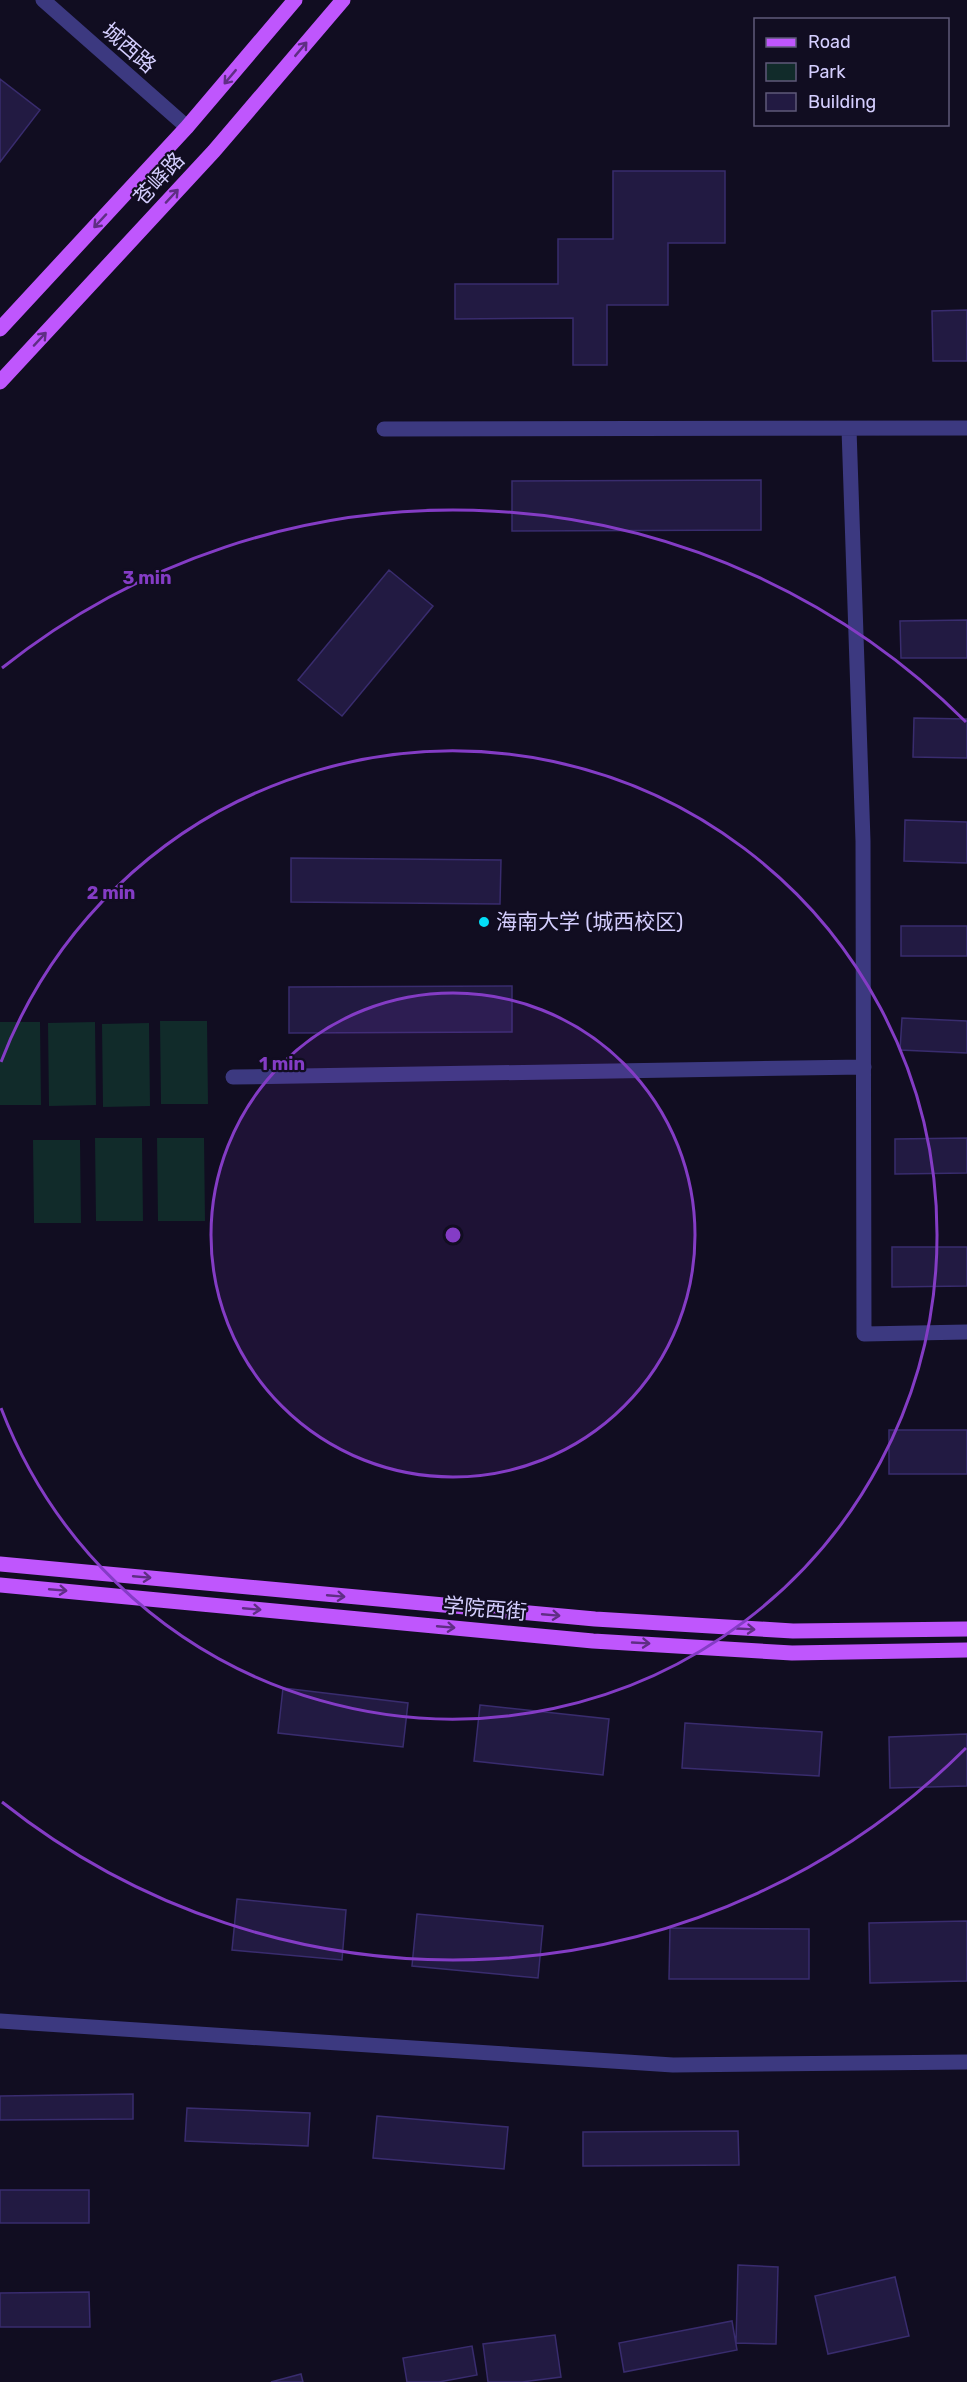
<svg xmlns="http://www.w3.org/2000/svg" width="967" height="2382" viewBox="0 0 967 2382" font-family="Rubik,'Noto Sans SC',sans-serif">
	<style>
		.green { fill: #112b2a }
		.building { fill: #221a42; stroke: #392c6e; stroke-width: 1.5 }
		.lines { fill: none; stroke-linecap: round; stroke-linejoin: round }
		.minor { stroke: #3c3980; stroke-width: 15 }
		.major { stroke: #bf56fd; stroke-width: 15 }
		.oneway { stroke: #5f2e84 }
		.ring { fill: none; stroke: #843cc5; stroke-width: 3 }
		.poi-dot { fill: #03ddf6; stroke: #110d21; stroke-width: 2 }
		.labels { text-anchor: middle; stroke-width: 4.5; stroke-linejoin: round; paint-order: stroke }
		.street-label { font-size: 21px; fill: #d4cefe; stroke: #110d21 }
		.poi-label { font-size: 21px; fill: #d4cefe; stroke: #110d21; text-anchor: start }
		.centre { fill: #843cc5; stroke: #110d21; stroke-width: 3 }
		.ring-label { font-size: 18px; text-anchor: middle; font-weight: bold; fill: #843cc5; stroke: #110d21; stroke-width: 4.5; stroke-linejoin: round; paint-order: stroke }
	</style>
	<rect width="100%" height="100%" fill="#110d21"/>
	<!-- green -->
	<path class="green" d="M160,1021H207L208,1104H161Z
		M0,1022H40L41,1105H0Z
		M95,1022L96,1105L49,1106L48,1023Z
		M149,1023L150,1106L103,1107L102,1024Z
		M95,1138H142L143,1221H96Z
		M157,1138H204L205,1221H158Z
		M33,1140H80L81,1223H34Z"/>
	<!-- building -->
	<path class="building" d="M0,79L40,110L0,162Z
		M613,171H725V243H668V305H607V365H573V318L455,319V284H558V239H613Z
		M967,310V361H933L932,311Z
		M761,480V530L512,531V481Z
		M389,570L433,606L342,716L298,680Z
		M967,620V658H901L900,621Z
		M914,718L967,719V758L913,757Z
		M905,820L967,822V863L904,861Z
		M291,858L501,860L500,904L291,902Z
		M901,926H967V956H901Z
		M512,986V1032L289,1033V987Z
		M902,1018L967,1021V1053L900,1050Z
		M967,1138V1173L895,1174V1139Z
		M892,1247H967V1286L892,1287Z
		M889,1430H967V1474H889Z
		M283,1688L408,1703L403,1747L278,1733Z
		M480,1705L609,1719L603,1775L474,1761Z
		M685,1723L822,1732L819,1776L682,1768Z
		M967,1734V1786L890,1788L889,1737Z
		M237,1899L346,1910L342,1960L232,1950Z
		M417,1914L543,1926L538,1978L412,1966Z
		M967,1921V1981L870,1983L869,1923Z
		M670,1928L809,1929V1979H669Z
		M133,2094V2119L0,2120V2096Z
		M187,2108L310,2113L308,2146L185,2141Z
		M377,2116L508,2127L504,2169L373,2158Z
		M738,2131L739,2165L583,2166V2132Z
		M0,2190H89V2223H0Z
		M738,2265L778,2267L776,2344L736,2343Z
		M895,2277L909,2336L828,2354L815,2296Z
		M89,2292L90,2327H0V2293Z
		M732,2321L737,2350L624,2372L619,2343Z
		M555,2335L561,2377L522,2382H488L483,2344Z
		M472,2346L477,2375L439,2382H407L403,2358Z
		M301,2374L303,2382H271Z"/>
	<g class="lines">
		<!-- minor -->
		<path class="minor" d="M43,0L187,127
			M384,429L967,428
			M849,429L863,841L864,1334L967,1332
			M233,1077L864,1067
			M0,2021L673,2065L967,2062"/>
		<!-- major -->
		<path class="major" d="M0,329L187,127L295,0
			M0,382L214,151L343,0
			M0,1564L595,1619L793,1631L967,1629
			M0,1585L593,1641L792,1653L967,1650"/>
	</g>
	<!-- one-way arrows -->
	<defs><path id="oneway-shaft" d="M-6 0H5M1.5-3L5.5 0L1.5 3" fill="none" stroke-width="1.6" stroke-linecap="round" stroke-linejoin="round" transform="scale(1.5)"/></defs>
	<g class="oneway">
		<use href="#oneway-shaft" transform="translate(301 49) rotate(-50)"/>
		<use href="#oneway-shaft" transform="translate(230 77) rotate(130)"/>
		<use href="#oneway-shaft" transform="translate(172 196) rotate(-47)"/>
		<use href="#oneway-shaft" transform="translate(100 221) rotate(133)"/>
		<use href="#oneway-shaft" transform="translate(40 339) rotate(-47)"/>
		<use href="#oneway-shaft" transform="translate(142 1577) rotate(5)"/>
		<use href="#oneway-shaft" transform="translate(58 1590) rotate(5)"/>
		<use href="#oneway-shaft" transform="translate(336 1596) rotate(5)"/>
		<use href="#oneway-shaft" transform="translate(252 1609) rotate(5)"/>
		<use href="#oneway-shaft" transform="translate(551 1615) rotate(5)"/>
		<use href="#oneway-shaft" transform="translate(446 1627) rotate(5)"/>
		<use href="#oneway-shaft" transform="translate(746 1629) rotate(3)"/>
		<use href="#oneway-shaft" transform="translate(641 1643) rotate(3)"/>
	</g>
	<!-- distance rings -->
	<circle cx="453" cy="1235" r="242" fill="#843cc5" fill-opacity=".12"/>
	<g class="ring">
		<circle cx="453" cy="1235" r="242"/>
		<path d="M1 1062A484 484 0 1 1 1 1408"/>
		<path d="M966 1748A725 725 0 0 1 2 1802M2 668A725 725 0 0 1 966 722"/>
	</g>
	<!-- markers -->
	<circle class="poi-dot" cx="484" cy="922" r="6"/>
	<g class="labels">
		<!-- street labels -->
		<g class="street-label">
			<text transform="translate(129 48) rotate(41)" y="7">城西路</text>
			<text transform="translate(159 179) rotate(-47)" y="7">苍峄路</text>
			<text transform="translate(485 1609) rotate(5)" y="7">学院西街</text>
		</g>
		<!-- poi labels -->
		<g class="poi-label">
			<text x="496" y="929">海南大学 (城西校区)</text>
		</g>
	</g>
	<circle cx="453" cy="1235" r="9" class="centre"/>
	<g class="ring-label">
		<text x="147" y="584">3 min</text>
		<text x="111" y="899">2 min</text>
		<text x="282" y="1070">1 min</text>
	</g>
	<!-- legend -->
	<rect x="754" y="18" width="195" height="108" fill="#110d21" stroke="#5f5a79" stroke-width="1.5"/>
	<rect x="766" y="38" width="30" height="9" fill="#bf56fd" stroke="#5f5a79" stroke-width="1.5"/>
	<text x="808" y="48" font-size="18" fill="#d4cefe">Road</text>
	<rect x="766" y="63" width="30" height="18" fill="#112b2a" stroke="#5f5a79" stroke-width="1.5"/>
	<text x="808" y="78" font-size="18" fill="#d4cefe">Park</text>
	<rect x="766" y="93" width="30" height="18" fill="#221a42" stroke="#5f5a79" stroke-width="1.5"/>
	<text x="808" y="108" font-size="18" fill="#d4cefe">Building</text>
</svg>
